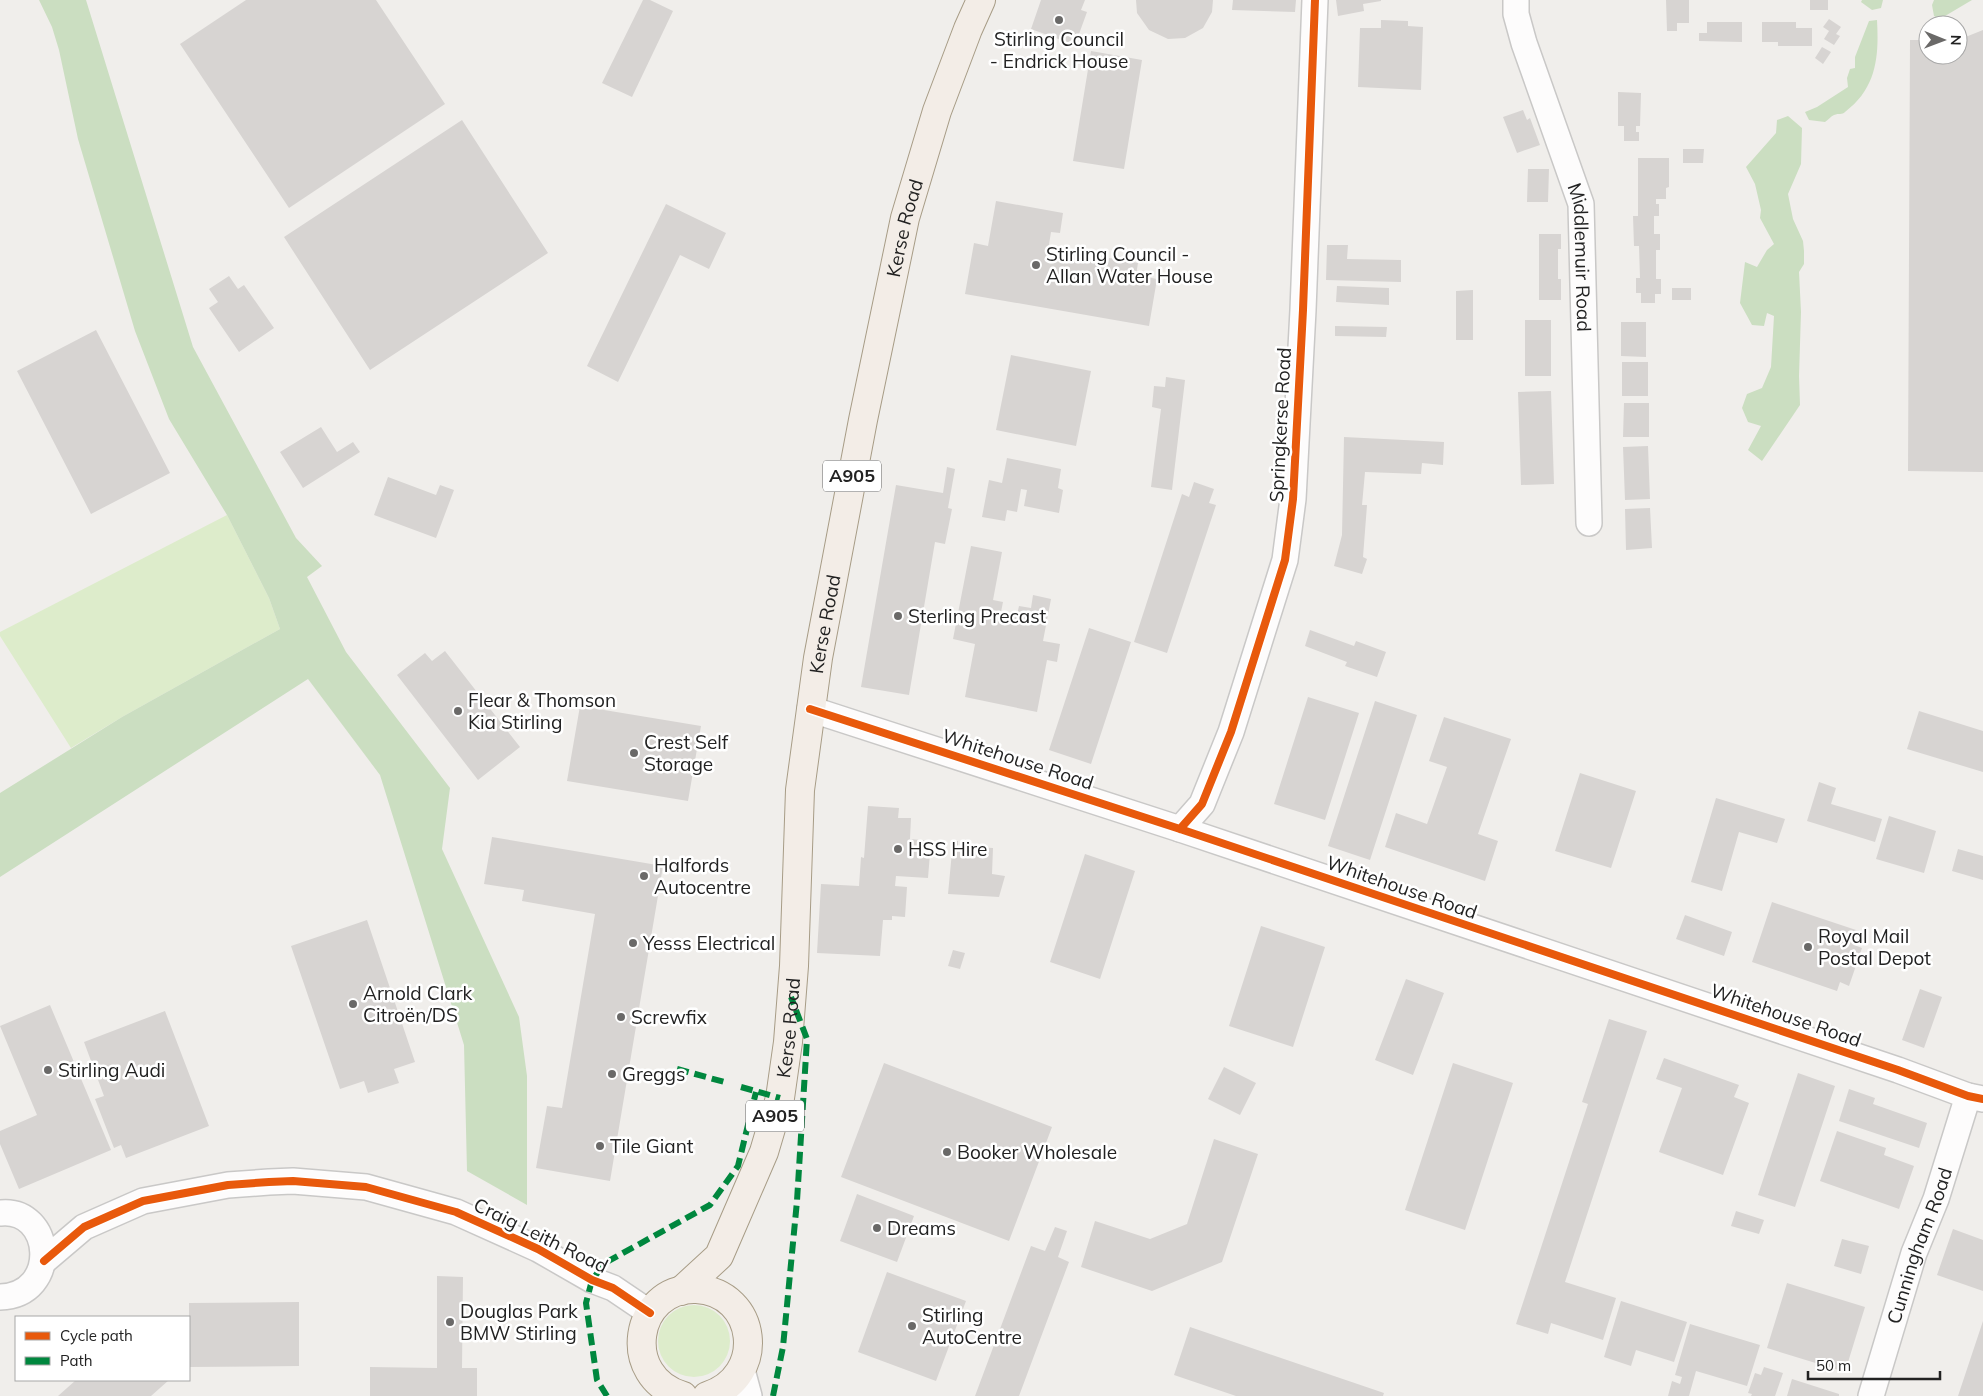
<svg xmlns="http://www.w3.org/2000/svg" width="1983" height="1396" viewBox="0 0 1983 1396" font-family="Mulish,sans-serif">
	<style>
		.grass { fill: #ddeccb }
		.forest { fill: #cbdec1 }
		.building { fill: #d7d4d2 }
		.lines { fill: none; stroke-linecap: round; stroke-linejoin: round }
		.minor-casing { stroke: #c9c8c7; stroke-width: 28 }
		.major-casing { stroke: #a79c86; stroke-width: 30 }
		.minor { stroke: #fdfcfc; stroke-width: 25 }
		.major { stroke: #f3ede7; stroke-width: 28 }
		.quiet { stroke: #00873e; stroke-width: 6; stroke-dasharray: 12 6; stroke-linecap: butt }
		.cycleway-casing { stroke: #fff; stroke-width: 11 }
		.cycleway { stroke: #e8590c; stroke-width: 8 }
		.poi-dot { fill: #6a6968; stroke: #fff; stroke-width: 2 }
		.labels { text-anchor: middle; stroke-width: 5; stroke-linejoin: round; paint-order: stroke }
		.shield { fill: #fff; stroke: #646464; stroke-width: 1 }
		.shield-label { font-size: 18px; font-weight: bold; fill: #222 }
		.poi-label { font-size: 19px; fill: #222; stroke: #fff; text-anchor: start }
		.street-label { font-size: 19px; fill: #222; stroke: #fff }
	</style>
	<rect width="100%" height="100%" fill="#f0eeeb"/>
	<!-- grass -->
	<path class="grass" d="M227,515L269,598L280,629L122,717L71,748L0,636V632Z
		M658 1341a36 36 0 1 1 72 0a36 36 0 1 1-72 0Z"/>
	<!-- forest -->
	<path class="forest" d="M39,0H86L193,347L296,538L322,566L307,577L346,652L450,788L442,849L519,1017L527,1076V1205L467,1171L464,1045L380,775L308,679L0,877V793L122,717L280,629L269,598L227,515L169,419L135,331L78,139L59,50L52,27Z
		M1862,0H1883L1881,8L1872,10L1861,2Z
		M1934,0H1972L1940,19L1934,16L1932,5Z
		M1877,20C1879,56 1877,88 1845,112C1842,115 1839,113 1834,115C1831,116 1828,120 1825,122L1809,120L1805,112L1817,107L1848,87L1847,78L1850,69L1855,68V57L1869,21Z
		M1788,116L1802,128L1801,164L1788,194L1793,219L1803,241L1804,251V264L1799,272L1801,312L1799,376L1800,405L1762,461L1748,450L1761,426L1748,422L1742,408L1747,394L1762,388L1771,367L1774,316L1767,313L1764,326L1752,325L1740,303L1745,262L1757,267L1767,250L1774,244L1760,218L1761,210L1755,184L1746,167L1776,133L1777,120Z"/>
	<!-- building -->
	<path class="building" d="M246,0H376L445,104L289,208L180,44Z
		M643,0H650L673,11L632,97L602,83Z
		M1041,0H1085L1081,10L1087,12L1075,45L1031,29Z
		M1136,0H1213L1212,12L1203,28L1185,38L1168,39L1149,30L1137,13Z
		M1233,0H1296L1295,12L1232,10Z
		M1336,0H1381V1L1363,4L1364,11L1338,16Z
		M1666,0H1689V23H1677V31H1667Z
		M1810,0H1828V10H1810Z
		M1829,19L1841,27L1836,34L1840,36L1834,45L1824,39L1829,31L1823,27Z
		M1381,20L1408,21V26L1423,27L1421,90L1358,87L1360,28H1381Z
		M1707,22H1742V42L1699,41V33H1707Z
		M1762,22H1796V28H1812V46H1778V42H1762Z
		M1983,30V472L1908,471L1910,40H1928V55H1958V40Z
		M1822,47L1831,52L1823,64L1815,58Z
		M1091,51L1142,60L1124,169L1073,161Z
		M1618,92L1641,93L1640,126H1636V132H1639V141H1624V126H1618Z
		M1523,110L1527,120L1530,118L1540,145L1517,153L1503,117Z
		M462,120L548,253L370,370L284,237Z
		M1683,149H1704L1703,163H1683Z
		M1638,158H1669V187L1666,188V199H1656V204H1659V216H1654V234H1660V250H1656V279H1661V294H1655V303H1641V293H1636V278H1640L1639,246H1634L1633,216H1638Z
		M1528,169H1549L1548,202H1527Z
		M996,201L1063,213L1060,233L1051,232L1047,257L1083,263L1085,254L1103,257L1101,267L1107,268L1109,258L1138,263L1136,275L1157,279L1149,326L965,294L974,243L988,246Z
		M666,204L726,233L709,269L680,255L618,382L587,366Z
		M1539,234H1561V249H1558V279H1561V300H1539Z
		M1327,245H1348L1347,259L1401,260V282L1326,280Z
		M229,276L238,289L244,285L274,328L239,352L209,308L218,302L209,289Z
		M1337,286L1389,288V305L1336,302Z
		M1672,288H1691V300H1672Z
		M1473,290V340H1456V291Z
		M1525,320H1551V376H1525Z
		M1621,322H1646V357L1621,356Z
		M1335,326L1387,327L1386,337L1335,336Z
		M96,330L170,473L91,514L17,371Z
		M1011,355L1091,371L1076,446L996,430Z
		M1622,362H1648V396H1622Z
		M1166,377L1185,380L1172,490L1151,487L1161,409L1152,407L1154,386L1165,387Z
		M1551,391L1554,484L1521,485L1518,392Z
		M1624,403H1649V437H1623Z
		M321,427L337,452L353,442L360,452L303,488L280,452Z
		M1344,437L1444,442L1443,465L1422,463L1421,474L1365,472L1362,505H1367L1363,557L1367,559L1362,574L1334,566L1342,535Z
		M1648,446L1650,499L1625,500L1623,447Z
		M1007,458L1061,469L1058,488L1063,490L1059,513L1024,506L1027,490L1021,489L1017,512L1007,510L1005,521L982,517L989,480L1002,483Z
		M947,467L955,469L948,508L952,509L945,544L935,542L909,695L861,687L896,485L943,493Z
		M388,477L436,495L440,485L454,490L436,538L374,515Z
		M1194,482L1214,489L1209,503L1216,505L1167,653L1134,642L1182,494L1189,497Z
		M1650,508L1652,548L1626,550L1625,509Z
		M971,546L1002,552L993,600L1003,602L1001,612L1017,615L1019,606L1031,608L1033,595L1051,599L1043,641L1060,644L1057,662L1047,660L1037,712L965,697L975,644L953,639Z
		M1089,628L1131,642L1091,764L1049,750Z
		M1310,630L1354,646L1356,641L1386,652L1377,677L1345,666L1347,662L1305,646Z
		M445,651L520,747L478,780L397,675L425,653L432,661Z
		M1308,697L1359,713L1325,820L1274,804Z
		M1375,701L1417,715L1370,860L1328,846Z
		M580,706L701,726L688,801L567,781Z
		M1919,711L1983,731V772L1907,749Z
		M1444,717L1511,739L1478,834L1498,841L1485,881L1385,847L1396,813L1427,824L1447,767L1429,761Z
		M1580,773L1636,791L1611,868L1555,851Z
		M1819,782L1836,788L1831,804L1882,819L1875,842L1807,821Z
		M1716,798L1785,819L1777,843L1739,832L1722,891L1691,882Z
		M868,806L899,808L898,818H911L910,839L931,841L928,878L896,876L895,886L907,887L905,917L892,916V920H883L880,956L817,953L821,884L859,886L861,857L864,858Z
		M1889,816L1936,831L1924,873L1876,859Z
		M492,837L663,866L610,1181L536,1168L547,1106L562,1108L595,914L522,901L524,890L484,884Z
		M953,841H958V846L993,848L992,874L1005,876L999,897L948,894Z
		M1958,849L1983,856V880L1952,871Z
		M1085,854L1135,871L1100,979L1050,962Z
		M1772,902L1859,931L1854,945L1862,948L1849,986L1840,982L1837,991L1752,962Z
		M1685,915L1732,932L1724,956L1676,939Z
		M367,920L415,1062L394,1069L399,1083L368,1093L364,1081L340,1089L291,946Z
		M1261,926L1325,947L1293,1047L1229,1026Z
		M953,950L965,953L960,969L948,966Z
		M1406,979L1444,993L1413,1075L1375,1060Z
		M1920,989L1942,997L1924,1048L1902,1040Z
		M50,1005L111,1150L19,1189L0,1144V1131L37,1115L0,1026Z
		M165,1011L209,1126L126,1158L121,1145L114,1148L95,1099L104,1096L84,1042Z
		M1609,1019L1647,1031L1565,1282L1616,1298L1603,1340L1551,1323L1548,1334L1516,1324L1588,1104L1582,1102Z
		M1664,1058L1739,1085L1734,1097L1749,1103L1723,1175L1659,1152L1682,1088L1656,1079Z
		M884,1063L1052,1127L1009,1241L841,1177Z
		M1453,1063L1513,1083L1465,1230L1405,1210Z
		M1224,1067L1256,1083L1240,1115L1208,1099Z
		M1798,1073L1835,1086L1795,1207L1758,1195Z
		M1849,1089L1875,1098L1873,1104L1927,1123L1919,1148L1839,1121Z
		M1837,1131L1886,1148L1884,1155L1914,1166L1899,1209L1820,1181Z
		M1214,1139L1258,1154L1222,1262L1152,1291L1081,1267L1095,1221L1150,1239L1187,1224Z
		M857,1194L914,1216L897,1262L840,1241Z
		M1736,1211L1764,1220L1759,1234L1731,1226Z
		M1055,1227L1067,1231L1058,1257L1069,1262L1019,1396H975L1031,1246L1045,1251Z
		M1953,1229L1983,1240V1291L1937,1275Z
		M1842,1239L1869,1246L1861,1274L1834,1266Z
		M887,1272L966,1301L936,1381L858,1352Z
		M437,1276L463,1277L462,1368H477V1396H370V1367L437,1368Z
		M1787,1283L1865,1307L1845,1372L1767,1348Z
		M1621,1301L1687,1322L1674,1362L1636,1350L1631,1366L1604,1357Z
		M299,1302V1366L189,1367V1303Z
		M1983,1321V1396H1958Z
		M1690,1324L1760,1345L1747,1386L1696,1371L1689,1396H1668L1672,1381L1680,1384L1682,1377L1675,1375Z
		M1190,1327L1384,1393L1383,1396H1236L1174,1375Z
		M1764,1367L1783,1373L1775,1396H1751L1752,1394L1748,1393L1755,1373L1761,1375Z
		M1792,1379L1839,1394V1396H1787Z
		M76,1380H169L151,1396H58Z"/>
	<g class="lines">
		<!-- minor casing -->
		<g class="minor-casing">
			<g id="minor">
				<path id="s1" d="M1516,0V14L1524,43L1581,204L1589,523"/>
				<path d="M810,709L1180,829L1898,1070L1968,1096L1983,1099"/>
				<path d="M1180,829L1202,804L1231,732L1285,560L1293,499L1303,310L1315,0"/>
				<path d="M0,1213C53,1207 61,1295 0,1297"/>
				<path d="M44,1261L84,1227L143,1201L228,1185L269,1182L293,1181L366,1187L456,1212L538,1249L592,1280L613,1288L650,1313"/>
				<path d="M742,1370L749,1396"/>
				<path id="s2" d="M1871,1396L1914,1253L1936,1199L1968,1096"/>
			</g>
		</g>
		<!-- major casing -->
		<g class="major-casing">
			<g id="major">
				<path id="s3" d="M681,1291L719,1256L764,1152L780,1098L788,1042L794,966L800,790L818,658L863,420L905,218L937,111L968,29L981,0"/>
				<path d="M683,1396C619,1377 634,1287 696,1289C758,1292 768,1377 707,1396"/>
			</g>
		</g>
		<!-- minor -->
		<use href="#minor" class="minor"/>
		<!-- major -->
		<use href="#major" class="major"/>
		<!-- quiet -->
		<path class="quiet" d="M677,1069L728,1083
			M741,1087L780,1098
			M607,1396L597,1380L586,1303L592,1280L605,1263L710,1205L738,1166L756,1092
			M773,1396L783,1347L797,1201L807,1039L791,997"/>
		<!-- cycleway casing -->
		<g class="cycleway-casing">
			<path id="cycleway" d="M810,709L1180,829L1898,1070L1968,1096L1983,1099
				M1180,829L1202,804L1231,732L1285,560L1293,499L1303,310L1315,0
				M44,1261L84,1227L143,1201L228,1185L269,1182L293,1181L366,1187L456,1212L538,1249L592,1280L613,1288L650,1313"/>
		</g>
		<!-- cycleway -->
		<use href="#cycleway" class="cycleway"/>
	</g>
	<!-- markers -->
	<g class="poi-dot">
		<circle cx="1059" cy="20" r="5"/>
		<circle cx="1036" cy="265" r="5"/>
		<circle cx="898" cy="616" r="5"/>
		<circle cx="458" cy="711" r="5"/>
		<circle cx="634" cy="753" r="5"/>
		<circle cx="898" cy="849" r="5"/>
		<circle cx="644" cy="876" r="5"/>
		<circle cx="633" cy="943" r="5"/>
		<circle cx="1808" cy="947" r="5"/>
		<circle cx="353" cy="1004" r="5"/>
		<circle cx="621" cy="1017" r="5"/>
		<circle cx="48" cy="1070" r="5"/>
		<circle cx="612" cy="1074" r="5"/>
		<circle cx="600" cy="1146" r="5"/>
		<circle cx="947" cy="1152" r="5"/>
		<circle cx="877" cy="1228" r="5"/>
		<circle cx="450" cy="1322" r="5"/>
		<circle cx="912" cy="1326" r="5"/>
	</g>
	<g class="labels">
		<!-- shield labels -->
		<g class="shield">
			<rect x="823" y="460.5" width="58" height="31" rx="4"/>
			<rect x="746" y="1100.5" width="58" height="31" rx="4"/>
		</g>
		<g class="shield-label">
			<text x="852" y="482">A905</text>
			<text x="775" y="1122">A905</text>
		</g>
		<!-- poi labels -->
		<g class="poi-label">
			<text x="1059" y="46" text-anchor="middle">Stirling Council<tspan x="1059" dy="22">- Endrick House</tspan></text>
			<text x="1046" y="261">Stirling Council -<tspan x="1046" dy="22">Allan Water House</tspan></text>
			<text x="908" y="623">Sterling Precast</text>
			<text x="468" y="707">Flear &amp; Thomson<tspan x="468" dy="22">Kia Stirling</tspan></text>
			<text x="644" y="749">Crest Self<tspan x="644" dy="22">Storage</tspan></text>
			<text x="908" y="856">HSS Hire</text>
			<text x="654" y="872">Halfords<tspan x="654" dy="22">Autocentre</tspan></text>
			<text x="1818" y="943">Royal Mail<tspan x="1818" dy="22">Postal Depot</tspan></text>
			<text x="643" y="950">Yesss Electrical</text>
			<text x="363" y="1000">Arnold Clark<tspan x="363" dy="22">Citroën/DS</tspan></text>
			<text x="631" y="1024">Screwfix</text>
			<text x="58" y="1077">Stirling Audi</text>
			<text x="622" y="1081">Greggs</text>
			<text x="610" y="1153">Tile Giant</text>
			<text x="957" y="1159">Booker Wholesale</text>
			<text x="887" y="1235">Dreams</text>
			<text x="460" y="1318">Douglas Park<tspan x="460" dy="22">BMW Stirling</tspan></text>
			<text x="922" y="1322">Stirling<tspan x="922" dy="22">AutoCentre</tspan></text>
		</g>
		<!-- street labels -->
		<g class="street-label">
			<text dy="7" stroke="none"><textPath href="#s3" startOffset="1102">Kerse Road</textPath></text>
			<text dy="7" stroke="none"><textPath href="#s1" startOffset="268">Middlemuir Road</textPath></text>
			<text transform="translate(1280 425) rotate(-87)" y="7">Springkerse Road</text>
			<text dy="7" stroke="none"><textPath href="#s3" startOffset="698">Kerse Road</textPath></text>
			<text transform="translate(1018 759) rotate(18)" y="7">Whitehouse Road</text>
			<text transform="translate(1402 887) rotate(19)" y="7">Whitehouse Road</text>
			<text transform="translate(1786 1015) rotate(19)" y="7">Whitehouse Road</text>
			<text dy="7" stroke="none"><textPath href="#s3" startOffset="292">Kerse Road</textPath></text>
			<text transform="translate(541 1235) rotate(26)" y="7">Craig Leith Road</text>
			<text dy="7" stroke="none"><textPath href="#s2" startOffset="158">Cunningham Road</textPath></text>
		</g>
	</g>
	<!-- legend -->
	<rect x="15" y="1316" width="175" height="65" fill="#ffffff" stroke="#a7a7a7"/>
	<rect x="25" y="1332" width="25" height="8" fill="#e8590c" stroke="#a7a7a7"/>
	<text x="60" y="1341" font-size="15" fill="#222222">Cycle path</text>
	<rect x="25" y="1357" width="25" height="8" fill="#00873e" stroke="#a7a7a7"/>
	<text x="60" y="1366" font-size="15" fill="#222222">Path</text>
	<!-- north arrow -->
	<g transform="translate(1943 40) rotate(91)"><circle r="24" fill="#ffffff" stroke="#a7a7a7"/>
	<path d="M0-4L9 19L0 12L-9 19Z" fill="#6a6968"/>
	<text y="-8" font-size="14" font-weight="bold" text-anchor="middle" fill="#222222">N</text>
	</g>
	<!-- scale -->
	<path d="M1808 1371v8h132v-8" fill="none" stroke="#222222" stroke-width="2.5"/>
	<text x="1816" y="1371" font-size="15" fill="#222222" stroke="#ffffff" stroke-width="4" paint-order="stroke">50 m</text>
</svg>
